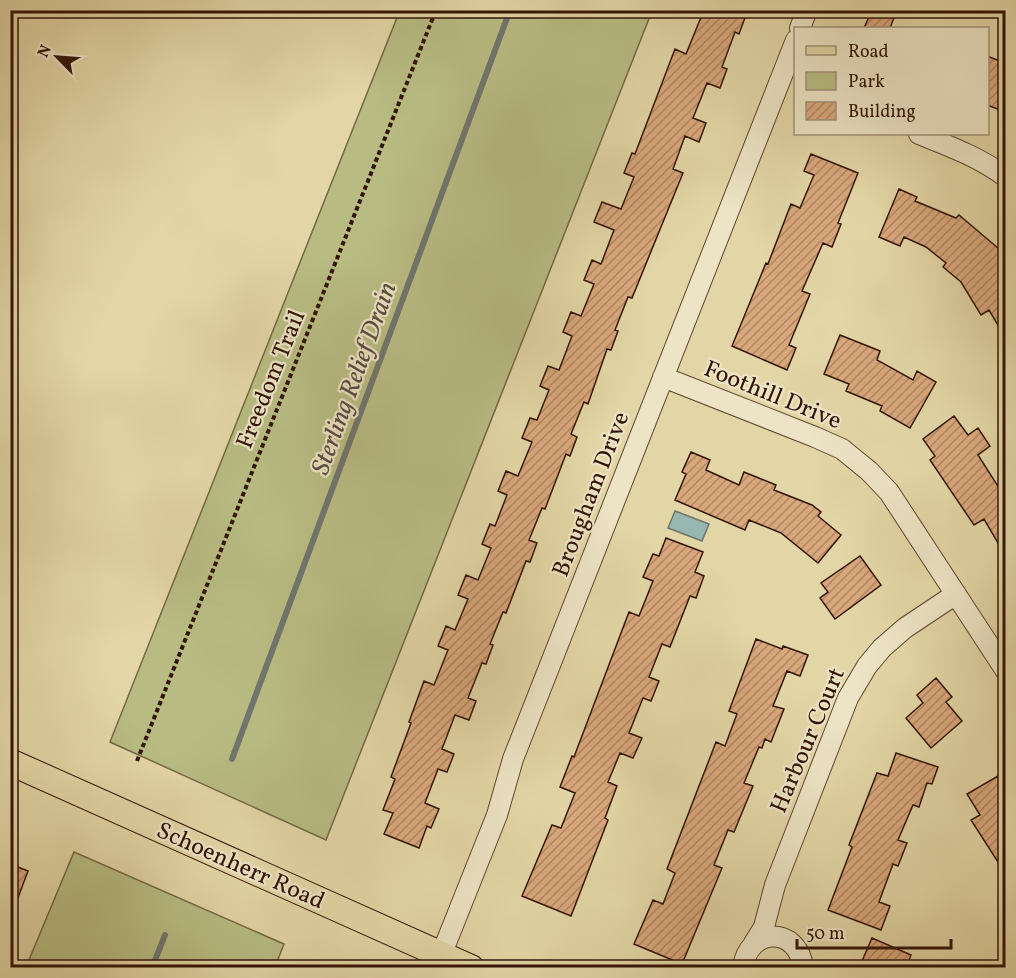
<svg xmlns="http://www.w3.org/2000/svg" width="1016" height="978" viewBox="0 0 1016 978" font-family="Vollkorn,serif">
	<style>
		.green { fill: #b8bc83; stroke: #756845; stroke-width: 1.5 }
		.water { fill: #99b7b1; stroke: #70766d; stroke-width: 1.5 }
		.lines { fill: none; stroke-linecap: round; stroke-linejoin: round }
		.stream { stroke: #70766d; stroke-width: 6 }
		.building { fill: url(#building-hatch); stroke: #321407; stroke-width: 1.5 }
		.minor-casing { stroke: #5e442f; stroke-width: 22 }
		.major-casing { stroke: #321407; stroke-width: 28 }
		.path { stroke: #321407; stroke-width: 4; stroke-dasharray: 4.5 3; stroke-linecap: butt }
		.minor { stroke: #ede4c5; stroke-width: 20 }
		.major { stroke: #e3d6a6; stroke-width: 26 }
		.labels { text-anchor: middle; stroke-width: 4.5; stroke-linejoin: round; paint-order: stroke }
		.street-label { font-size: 24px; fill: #321407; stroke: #ede4c5 }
		.water-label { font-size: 26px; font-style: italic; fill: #564d42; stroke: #ede4c5 }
	</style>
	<defs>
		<pattern id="building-hatch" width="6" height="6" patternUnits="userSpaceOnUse" patternTransform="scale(1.5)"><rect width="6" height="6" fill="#d8a77b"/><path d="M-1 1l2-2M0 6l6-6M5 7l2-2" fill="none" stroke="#b08763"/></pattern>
	</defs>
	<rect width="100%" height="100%" fill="#e3d6a6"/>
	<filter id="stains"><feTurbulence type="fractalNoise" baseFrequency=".00333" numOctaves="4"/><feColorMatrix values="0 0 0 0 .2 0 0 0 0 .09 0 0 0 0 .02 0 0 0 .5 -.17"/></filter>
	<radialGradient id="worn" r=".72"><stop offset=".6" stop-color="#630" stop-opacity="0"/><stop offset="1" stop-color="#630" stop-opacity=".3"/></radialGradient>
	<!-- green -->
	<path class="green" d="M400,10L652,11L326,840L110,742Z
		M74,852L284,944L275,967H26Z"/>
	<!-- water -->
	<path class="water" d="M675,511L709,524L702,541L668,528Z"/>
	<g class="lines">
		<!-- stream -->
		<path class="stream" d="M232,759L510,10
			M152,968L165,935"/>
	</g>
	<!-- building -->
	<path class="building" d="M704,10H735L746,15L739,34L735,32L722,67L727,69L720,88L707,83L693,118L706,123L699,142L685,136L673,169L683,173L632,298L628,297L615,330L618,331L611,350L607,349L588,404L584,402L571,434L577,437L570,456L566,454L545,509L542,508L529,540L537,543L530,562L526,561L506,613L503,612L490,644L493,645L486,664L482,663L468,698L476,701L469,720L455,715L442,749L454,754L447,772L438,769L425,803L439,809L431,828L427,826L419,848L384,834L393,813L383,810L395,779L391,777L411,723L409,722L424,681L434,685L448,650L438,646L446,626L455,630L468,599L458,595L466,575L478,580L491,548L482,544L490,524L495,526L507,495L498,491L506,471L518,476L532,442L522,438L530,418L537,420L549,390L540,386L548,366L559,370L572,336L563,332L571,312L581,316L594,284L584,280L592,260L601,264L614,230L594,222L602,202L621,209L634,177L624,173L632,153L635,154L675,49L686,54Z
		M872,10H897L890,28H864Z
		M987,56L1005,63V112L987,105Z
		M811,154L858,173L838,223L841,224L832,247L823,243L802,291L810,294L789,345L796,348L787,370L732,346L766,263L768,264L791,204L800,208L814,175L804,171Z
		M899,189L917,197L915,201L956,218L959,215L1005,254V337L989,310L981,315L961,282L943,267L946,263L926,247L904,237L900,246L879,237Z
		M840,335L880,351L877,360L913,380L917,371L936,382L910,428L880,411L882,406L846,391L849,384L824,374Z
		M954,416L968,435L978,428L990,446L978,455L999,488L1005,483V555L984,519L974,525L930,460L935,456L923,439Z
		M691,452L710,460L706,470L739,485L744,472L776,485L774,490L812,505L821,512L818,516L841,535L818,563L781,533L749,520L745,530L675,500L686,474L682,472Z
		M666,538L703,552L695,572L704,576L696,598L690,596L670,647L662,644L649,677L659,681L651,701L643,698L629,733L642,738L633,758L620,753L608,782L617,786L605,818L608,820L571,916L522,896L552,825L561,828L575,793L560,787L572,756L574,757L629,612L639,616L653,581L643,577L653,554L659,556Z
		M860,556L881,585L835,619L820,598L828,592L821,583Z
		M756,639L782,649L783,646L808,655L800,676L787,671L773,706L784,709L771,742L765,739L762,748L759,747L744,783L753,786L734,832L728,830L714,865L722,868L682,964L634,944L653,900L663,904L675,873L667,869L716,742L725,746L737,714L729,711Z
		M936,678L952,697L946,702L962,721L931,748L906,718L923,703L917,695Z
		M896,753L938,767L932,784L927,783L919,807L913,805L898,840L907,843L898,866L893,864L879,902L890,906L881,930L828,910L852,847L849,845L877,773L888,776Z
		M998,776L1005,788V873L971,820L980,815L967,794Z
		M10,864L28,871L12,914H10Z
		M872,938L911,955L906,968H859Z"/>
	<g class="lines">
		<!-- minor casing -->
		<g class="minor-casing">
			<path id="minor" d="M800,28L807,10
				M919,134C949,146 979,157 1006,177
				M663,377L815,437L842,449L869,471L889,492L1006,671
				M754,943L764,927L775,885L848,698L867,666L882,648L905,628L956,594
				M436,968L497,815L513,759L796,40
				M743,968C748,926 799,926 803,968"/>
		</g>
		<!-- major casing -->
		<g class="major-casing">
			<path id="major" d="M10,762L471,968"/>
		</g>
		<!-- path -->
		<path class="path" d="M137,761L436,10"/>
		<!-- minor -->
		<use href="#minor" class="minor"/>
		<!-- major -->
		<use href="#major" class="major"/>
	</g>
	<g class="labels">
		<!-- street labels -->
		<g class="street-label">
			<text transform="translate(270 379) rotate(-68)" y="8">Freedom Trail</text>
			<text transform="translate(773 394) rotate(22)" y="8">Foothill Drive</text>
			<text transform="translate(590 494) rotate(-69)" y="8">Brougham Drive</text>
			<text transform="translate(807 740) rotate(-67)" y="8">Harbour Court</text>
			<text transform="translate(241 865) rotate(24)" y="8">Schoenherr Road</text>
		</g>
		<!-- water labels -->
		<g class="water-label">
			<text transform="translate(353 378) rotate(-70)" y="9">Sterling Relief Drain</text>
		</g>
	</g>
	<!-- margin -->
	<rect width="1016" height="978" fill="none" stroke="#e3d6a6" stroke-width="36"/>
	<rect x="12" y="12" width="992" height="954" fill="none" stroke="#321407" stroke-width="3"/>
	<rect x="18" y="18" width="980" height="942" fill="none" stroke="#321407" stroke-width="1.5"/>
	<!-- legend -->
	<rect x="794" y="27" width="195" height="108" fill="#ede4c5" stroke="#a29179" stroke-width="1.5"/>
	<rect x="806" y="46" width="30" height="9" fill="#e3d6a6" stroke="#a29179" stroke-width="1.5"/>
	<text x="848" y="57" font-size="18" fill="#321407">Road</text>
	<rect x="806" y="72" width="30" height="18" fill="#b8bc83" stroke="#a29179" stroke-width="1.5"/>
	<text x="848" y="87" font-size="18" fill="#321407">Park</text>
	<rect x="806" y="102" width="30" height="18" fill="url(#building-hatch)" stroke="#a29179" stroke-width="1.5"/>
	<text x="848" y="117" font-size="18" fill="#321407">Building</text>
	<!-- north arrow -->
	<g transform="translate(57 57) rotate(295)" stroke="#ede4c5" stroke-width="4.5" paint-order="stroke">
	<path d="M0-4.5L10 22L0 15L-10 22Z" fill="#321407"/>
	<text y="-9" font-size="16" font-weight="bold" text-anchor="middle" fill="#321407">N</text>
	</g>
	<!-- scale -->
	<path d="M797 939v9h154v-9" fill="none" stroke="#321407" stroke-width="3"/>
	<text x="806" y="939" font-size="18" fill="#321407" stroke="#ede4c5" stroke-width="4.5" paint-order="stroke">50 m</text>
	<rect width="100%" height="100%" filter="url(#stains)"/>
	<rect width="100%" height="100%" fill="url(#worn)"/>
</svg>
